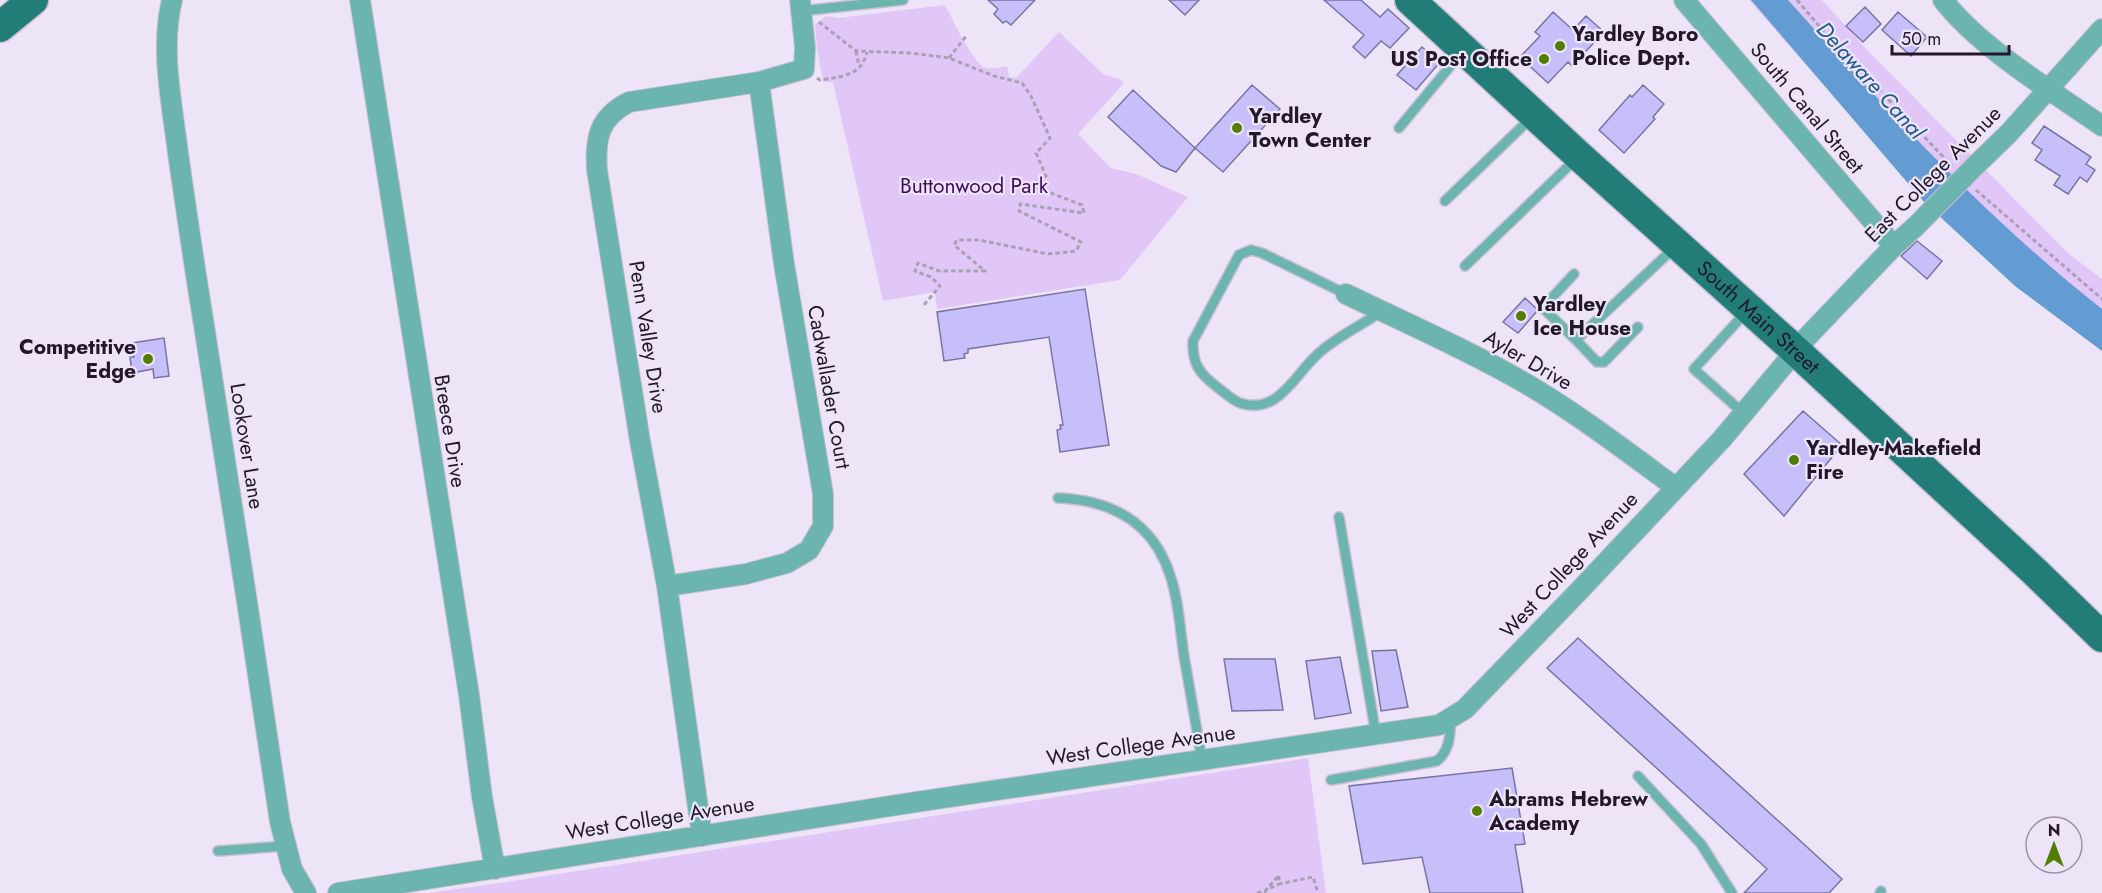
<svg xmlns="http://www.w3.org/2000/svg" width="2102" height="893" viewBox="0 0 2102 893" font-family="Jost,sans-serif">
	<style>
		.green { fill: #e1c6f8 }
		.water { fill: #639bd3 }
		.building { fill: #c6bffa; stroke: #7a74a4; stroke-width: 1.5 }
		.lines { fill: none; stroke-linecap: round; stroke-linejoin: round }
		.lane-casing { stroke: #c9bfd3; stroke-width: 12 }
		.street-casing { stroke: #c9bfd3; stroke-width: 22 }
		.primary-casing { stroke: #c9bfd3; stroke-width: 33 }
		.path { stroke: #aaa0b3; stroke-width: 3; stroke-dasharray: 4.5 3; stroke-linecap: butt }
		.lane { stroke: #6cb5af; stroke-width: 9 }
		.street { stroke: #6cb5af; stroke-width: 20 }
		.primary { stroke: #227d78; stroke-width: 30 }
		.street-bridge-casing { stroke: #c9bfd3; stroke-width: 22; stroke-linecap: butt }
		.street-bridge { stroke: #6cb5af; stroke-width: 20 }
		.poi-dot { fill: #527d00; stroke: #eee4f8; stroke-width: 2 }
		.labels { text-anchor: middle; stroke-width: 4.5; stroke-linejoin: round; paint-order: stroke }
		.poi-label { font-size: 21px; font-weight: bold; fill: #22182a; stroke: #eee4f8; text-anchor: start }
		.street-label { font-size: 21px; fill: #22182a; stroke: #eee4f8 }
		.park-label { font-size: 21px; fill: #400b5c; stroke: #eee4f8 }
		.water-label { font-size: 22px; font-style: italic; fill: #1e598f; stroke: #eee4f8 }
	</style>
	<rect width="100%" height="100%" fill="#eee4f8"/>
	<!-- green -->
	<path class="green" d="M1749,0H1822L1870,53L2069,254L2102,279V343L1849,114Z
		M945,5C952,18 972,61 984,67C991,70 1000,67 1007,66L1009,77L1016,78L1059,32L1103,74L1122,80L1123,84L1078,134L1111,168L1136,174L1188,197L1120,280L937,309L935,292L883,301L833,82H823L817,48L815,24L826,16L838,18Z
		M1308,758L1326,893H429L506,882Z"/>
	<!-- water -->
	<path class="water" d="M1751,0H1788C1886,109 1986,218 2102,309V351L2015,286L1924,202Z"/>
	<!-- building -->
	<path class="building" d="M988,0H1035L1011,25L1006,21L1003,23L994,14L998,9Z
		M1169,0H1199L1185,15Z
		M1324,0H1361L1380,17L1388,9L1409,28L1390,48L1381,41L1365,58L1353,47L1364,35Z
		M1865,7L1881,24L1863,42L1846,26Z
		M1553,12L1573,30L1586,16L1604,32L1572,66L1568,62L1548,83L1520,57L1540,36L1535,32Z
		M1898,12L1927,37L1911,56L1882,30Z
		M1422,47L1440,62L1416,90L1397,75Z
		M1252,85L1280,109L1223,172L1195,148Z
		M1643,85L1664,104L1653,117L1655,119L1624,153L1599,130L1630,95L1632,97Z
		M1133,90L1195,148L1176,172L1161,166L1108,117Z
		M2044,126L2091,157L2086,164L2095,170L2087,182L2080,177L2068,194L2054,185L2060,176L2035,160L2042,150L2032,143Z
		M1917,241L1942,261L1927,279L1901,256Z
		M1085,289L1109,445L1060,452L1057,430L1061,429L1060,425H1063L1049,337L968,349V353L964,354L965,358L944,361L937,312Z
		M1525,298L1538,310L1518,333L1503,322Z
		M164,338L169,376L154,378L153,369L132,373L130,357H134L132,343Z
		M1803,411L1842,445L1784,516L1744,474Z
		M1578,638L1842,879L1829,893H1744L1767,869L1547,668Z
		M1396,650L1408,707L1381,711L1372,651Z
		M1340,657L1351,713L1315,719L1306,661Z
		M1224,659H1275L1283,710L1232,711Z
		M1512,768L1525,844L1515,845L1523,893H1430L1422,857L1363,864L1349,786Z"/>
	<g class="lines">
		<!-- lane casing -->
		<g class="lane-casing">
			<path id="lane" d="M801,11L903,0
				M1399,128L1462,52
				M1445,201L1532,117
				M1465,266L1577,158
				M1574,274L1546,304L1544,309L1576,340L1674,248
				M1346,294L1262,253L1251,250L1239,255L1193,341C1192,364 1200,374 1217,387C1224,392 1232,400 1240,403C1279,416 1295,373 1320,352C1338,336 1362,325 1382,311
				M1576,340L1597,362H1604L1638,327
				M1743,413L1694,369L1746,312
				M1058,498C1111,500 1153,522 1170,575C1179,601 1180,630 1184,656C1190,691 1196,726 1202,760
				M1339,517L1376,735
				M1638,776L1701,844L1732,893
				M1331,780L1437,761C1450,750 1450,735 1451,719
				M218,851L285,846
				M1880,893L1881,891"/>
		</g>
		<!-- street casing -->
		<g class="street-casing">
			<path id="street" d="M172,0C160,49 172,104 178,153C186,209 194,264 203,319C230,487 255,654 280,822L292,869L306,893
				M360,0L469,695L482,797L495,869
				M1684,0L1894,246
				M1943,0C1980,48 2052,91 2102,126
				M1975,166L2009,133L2102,29
				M1346,294C1406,323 1468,350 1525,383C1578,414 1626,451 1675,487
				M667,586L746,574L787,563L809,550L823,526V494L784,264L759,82
				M702,836L667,586L640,441L597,170C595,139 598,118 629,102L759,82L804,69L805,47L800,0
				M338,893L916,802L1439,725L1465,709L1579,591L1722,439L1808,336L1894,246L1916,226"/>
		</g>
		<!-- primary casing -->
		<g class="primary-casing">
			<g id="primary">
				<path id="s1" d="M1410,0L1579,156L1786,342L2034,571L2102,637"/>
				<path d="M0,27L33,0"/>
			</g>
		</g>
		<!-- path -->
		<path class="path" d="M1797,0L1825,33L1952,166
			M819,22L856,51L911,53L949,58L994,76L1022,83L1031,96L1050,138L1036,153L1046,176L1033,186L1082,205L1084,213L1020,204L1019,211L1081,242L1076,251L1048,254L979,240H957L954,245L985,271H939L918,263L915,271L931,277L940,286L923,306
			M856,51L859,66
			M949,58L967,35
			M817,78L820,80C840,77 862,76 867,52
			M1976,190L2102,299
			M1257,893L1266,890L1279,875V884L1313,877L1318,893
			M1265,893L1266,890L1279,884"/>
		<!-- lane -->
		<use href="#lane" class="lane"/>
		<!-- street -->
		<use href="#street" class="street"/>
		<!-- primary -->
		<use href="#primary" class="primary"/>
		<!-- street-bridge casing -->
		<g class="street-bridge-casing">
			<path id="street-bridge" d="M1916,226L1975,166"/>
		</g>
		<!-- street-bridge -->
		<use href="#street-bridge" class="street-bridge"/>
	</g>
	<!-- markers -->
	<g class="poi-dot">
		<circle cx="1560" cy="46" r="6"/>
		<circle cx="1544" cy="59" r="6"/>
		<circle cx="1237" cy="128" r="6"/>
		<circle cx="1521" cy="316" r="6"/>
		<circle cx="148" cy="359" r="6"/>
		<circle cx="1794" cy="460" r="6"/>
		<circle cx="1477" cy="811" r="6"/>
	</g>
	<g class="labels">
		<!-- poi labels -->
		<g class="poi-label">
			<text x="1572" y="41">Yardley Boro<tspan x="1572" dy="24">Police Dept.</tspan></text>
			<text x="1532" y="66" text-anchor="end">US Post Office</text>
			<text x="1249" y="123">Yardley<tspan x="1249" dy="24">Town Center</tspan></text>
			<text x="1533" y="311">Yardley<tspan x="1533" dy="24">Ice House</tspan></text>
			<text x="136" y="354" text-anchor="end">Competitive<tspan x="136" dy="24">Edge</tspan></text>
			<text x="1806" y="455">Yardley-Makefield<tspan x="1806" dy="24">Fire</tspan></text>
			<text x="1489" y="806">Abrams Hebrew<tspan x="1489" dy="24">Academy</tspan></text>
		</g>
		<!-- street labels -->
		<g class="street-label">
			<text transform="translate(1807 108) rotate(50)" y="7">South Canal Street</text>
			<text transform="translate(1933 174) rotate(-45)" y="7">East College Avenue</text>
			<text dy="7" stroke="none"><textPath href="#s1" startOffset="471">South Main Street</textPath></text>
			<text transform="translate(648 337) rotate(81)" y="7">Penn Valley Drive</text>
			<text transform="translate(1528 360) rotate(30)" y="7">Ayler Drive</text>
			<text transform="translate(829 387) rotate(80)" y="7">Cadwallader Court</text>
			<text transform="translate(450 431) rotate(81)" y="7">Breece Drive</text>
			<text transform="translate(247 446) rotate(81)" y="7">Lookover Lane</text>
			<text transform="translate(1569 565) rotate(-47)" y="7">West College Avenue</text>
			<text transform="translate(1141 745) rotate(-8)" y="7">West College Avenue</text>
			<text transform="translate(660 818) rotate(-9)" y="7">West College Avenue</text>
		</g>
		<!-- park labels -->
		<g class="park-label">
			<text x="974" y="193">Buttonwood Park</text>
		</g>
		<!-- water labels -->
		<g class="water-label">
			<text transform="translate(1871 80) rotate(48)" y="8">Delaware Canal</text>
		</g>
	</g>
	<!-- north arrow -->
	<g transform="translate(2054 845)"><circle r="28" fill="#eee4f8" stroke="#9c92a6" stroke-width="1.5"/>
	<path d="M0-4.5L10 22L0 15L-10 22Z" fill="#527d00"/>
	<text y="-9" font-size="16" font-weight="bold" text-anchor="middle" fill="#22182a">N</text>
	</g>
	<!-- scale -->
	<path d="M1892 45v9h117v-9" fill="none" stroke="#22182a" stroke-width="3"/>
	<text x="1901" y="45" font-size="18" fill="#22182a" stroke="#eee4f8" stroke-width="4.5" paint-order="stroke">50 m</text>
</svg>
